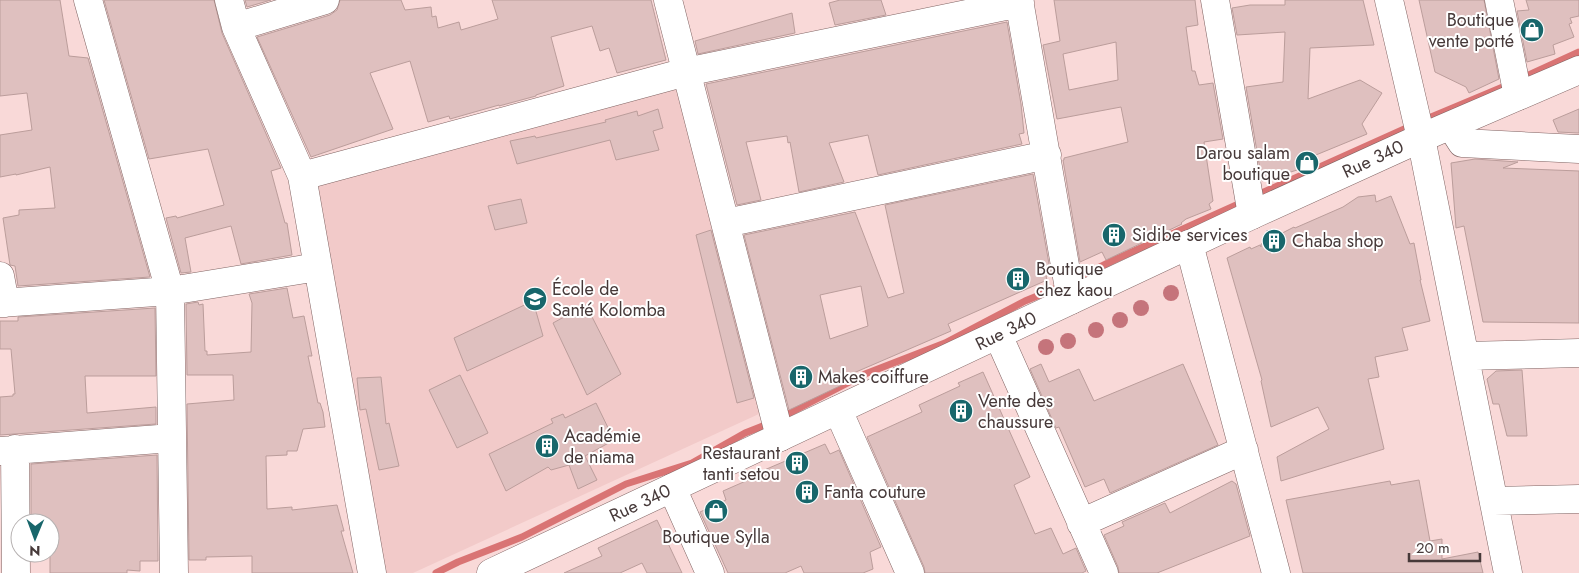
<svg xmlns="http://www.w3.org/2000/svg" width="1579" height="573" viewBox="0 0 1579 573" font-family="Jost,sans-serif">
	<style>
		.built { fill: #f2cac9 }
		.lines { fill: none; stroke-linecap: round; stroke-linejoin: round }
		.stream { stroke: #d97474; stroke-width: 7 }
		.building { fill: #dfc0bf; stroke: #bb9d9b; fill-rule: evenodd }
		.street-casing { stroke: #806463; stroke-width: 29 }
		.secondary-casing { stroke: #806463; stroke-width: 29 }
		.street { stroke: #fff; stroke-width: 28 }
		.secondary { stroke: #fff; stroke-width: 28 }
		.tree { fill: #c5747b }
		.labels { text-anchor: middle; stroke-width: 4; stroke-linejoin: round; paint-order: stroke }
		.poi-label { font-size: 18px; fill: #463939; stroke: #fff; text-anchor: start }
		.street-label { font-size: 18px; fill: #463939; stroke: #fff }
	</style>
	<rect width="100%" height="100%" fill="#f9d9d8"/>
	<!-- built -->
	<path class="built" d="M680,86L761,413L413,573H384L316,185Z"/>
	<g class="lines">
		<!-- stream -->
		<path class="stream" d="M1520,79L1579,52
			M1424,120L1510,84
			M1255,196L1411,126
			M1074,280L1114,260L1243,202
			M782,417L865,374L945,343L1025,301L1064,285
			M436,573L458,562L522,537L626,484L692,463L745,433L770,423"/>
	</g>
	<!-- building -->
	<path class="building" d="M0,0H60L69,56L88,58L150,277L18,286L15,266L10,265L3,218L19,215V210L55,208L50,167L16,175V174L0,177V135L32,130L27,93L0,96Z
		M104,0H214L222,33L281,168L271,171L285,223H287L292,255L241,264L231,226L185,238L191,272L181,273L166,218L176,216L177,218L224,205L208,149L149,159Z
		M245,0H271L247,7Z
		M340,0H401L405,10L431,7L432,17L436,16L438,28L459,22L461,30L498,19L492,0H651L666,60L617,73L609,48L600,51L592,26L551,37L564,86L536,95V96L499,106V105L450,119L449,116L428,122L410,61L370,73L393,129L311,157L257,37L330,15L337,10Z
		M840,0H881L886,15L835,25L829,3Z
		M1054,0H1195L1198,25L1186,27L1192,71H1195L1199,85L1213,83L1223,139L1204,142L1213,201L1209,204L1211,209L1186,219L1181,223L1182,224L1106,260L1102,252L1080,262L1063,160H1064V158L1128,142L1121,107L1057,119L1043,45L1060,41ZM1116,42L1118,80L1069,90L1063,54Z
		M1285,0H1363L1374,45L1310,48L1308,99L1360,80L1382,93L1362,124L1367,134L1311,157L1313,165L1262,181L1246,87L1283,82L1285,32L1237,35L1232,8L1250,5H1285Z
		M1419,0H1484L1499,79L1469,93L1466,87L1435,72Z
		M1526,0H1579V16L1570,18L1572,23L1569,24L1574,37L1553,45L1555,54L1527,62L1517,11L1529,10Z
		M792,13L795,33L698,54L695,41Z
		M1007,22L1021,104L1024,133L1019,134L1022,144L878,175L868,135L829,143L844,182L799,192L790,142L788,143L787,136L746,142L761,200L737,205L706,84Z
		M658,109L663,128L653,131L659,150L616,160L610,140L517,164L510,141L535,136L536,138L606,122L605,120L637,111L638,116Z
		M1579,109V133L1558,132L1553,120Z
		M1475,159L1518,162L1503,168L1579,171V323L1483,322L1464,226L1456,228L1451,163Z
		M1033,174L1051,275L1046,276L1047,280L948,324L951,331L842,378L844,384L789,410L744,235L855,212L888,298L904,293L885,205ZM861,286L868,326L830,339L820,295Z
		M1375,195L1376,202L1391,196L1410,244L1414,243L1421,280H1420L1430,321L1402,328L1408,350L1375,357L1379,377L1368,379L1384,449L1281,481L1277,457L1329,429L1318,407L1271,427L1261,381L1262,380L1227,258L1250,247L1251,249L1260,245L1261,247V244L1294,227L1295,228L1343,207L1358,197Z
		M521,199L527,223L495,230L488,206Z
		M711,230L754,398L737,403L696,235Z
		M287,288L293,318L304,316L312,356H308L318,403H320L323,412L325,427L303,429L297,451H287V455L266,456L267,509L292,507V510L337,505L344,531H341L353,573H252V556L206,557V560H189L187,404L234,400L233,375H187L186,304L198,302L199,305L203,304L205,351H207V355L251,352L252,303L249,294Z
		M533,301L543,336L467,371L454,338Z
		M586,305L621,374L587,395L553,323Z
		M155,308L156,376H85L87,413L156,407V424L0,435V397L13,396V394H15L11,349H0V321H18V317Z
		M1041,364L1049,382L1079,369L1094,401L1183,364L1218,445L1110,493L1104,479L1085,487L1059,427L1056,428L1030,369Z
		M1522,370L1527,436H1507L1499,404H1493L1487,379L1496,371Z
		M983,372L1030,477L1014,485L1035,534L1051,528L1063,554L1076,548L1086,571L1082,573H925L924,567L867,437L922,412L919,405L960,386L958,383Z
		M460,375L488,433L457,448L429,390Z
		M381,377L386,424L389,423L399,466L379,470L366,409L360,410L357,378Z
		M596,403L614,440L585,456L597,480L578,489L569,465L551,470L548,467L506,491L489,454L553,423L551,419L563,414L565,418Z
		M825,444L830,454L839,450L881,547L870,552L873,569L863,573H804L801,566L785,573H728L700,512L726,500L723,491L764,473L762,471Z
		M157,455L158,561H140V571L127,570V573H50V521L31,522V464Z
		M1419,480L1430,541L1442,539V559L1478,552L1483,573H1303L1286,500L1390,481L1391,485Z
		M1232,481L1236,484L1250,536L1157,573H1119L1118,567L1104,535L1124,526L1122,522L1165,503L1170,513Z
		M657,520L682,573H647L642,563L620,573H564L602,556L598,548Z"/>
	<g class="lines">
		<!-- street casing -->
		<g class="street-casing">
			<path id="street" d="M88,0L170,291L174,573
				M229,0L236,27L302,176L372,573
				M668,0L780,437
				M1019,0L1071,300
				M1215,0L1252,215
				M1389,0L1421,138L1508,573
				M1499,0L1518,96
				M236,27L325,0
				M1451,126L1462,143L1579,149
				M302,176L686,72L1020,3
				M726,223L1047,155
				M1189,244L1276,573
				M0,276L5,303
				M0,303L170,291L318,267
				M998,335L1104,573
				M1465,356L1579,353
				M838,410L910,573
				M15,449L16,573
				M0,451L172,438
				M672,488L710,573
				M1494,501L1579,499
				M1081,523L1244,450"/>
		</g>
		<!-- secondary casing -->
		<g class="secondary-casing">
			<path id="secondary" d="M491,573L1252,215L1421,138L1579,70"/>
		</g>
		<!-- street -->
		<use href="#street" class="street"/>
		<!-- secondary -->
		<use href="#secondary" class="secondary"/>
	</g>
	<!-- trees -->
	<g class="tree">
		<circle cx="1171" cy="293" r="8"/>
		<circle cx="1141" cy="308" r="8"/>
		<circle cx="1120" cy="320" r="8"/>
		<circle cx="1096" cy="330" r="8"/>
		<circle cx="1068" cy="341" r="8"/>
		<circle cx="1046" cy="347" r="8"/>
	</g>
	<!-- icons -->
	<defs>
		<g id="shop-disc" transform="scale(1.25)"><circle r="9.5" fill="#18666b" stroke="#fff"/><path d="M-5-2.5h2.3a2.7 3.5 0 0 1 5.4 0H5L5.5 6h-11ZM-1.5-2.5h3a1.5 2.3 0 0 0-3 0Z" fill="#fff"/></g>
		<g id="building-disc" transform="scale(1.25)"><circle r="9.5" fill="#18666b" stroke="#fff"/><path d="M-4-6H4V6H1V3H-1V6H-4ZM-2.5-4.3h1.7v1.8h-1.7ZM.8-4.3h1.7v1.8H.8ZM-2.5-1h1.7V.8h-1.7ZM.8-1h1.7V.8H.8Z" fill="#fff"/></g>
		<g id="school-disc" transform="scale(1.25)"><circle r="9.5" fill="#18666b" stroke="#fff"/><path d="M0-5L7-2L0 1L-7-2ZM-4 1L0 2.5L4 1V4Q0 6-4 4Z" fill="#fff"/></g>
	</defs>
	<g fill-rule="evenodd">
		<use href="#shop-disc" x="1532" y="30"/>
		<use href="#shop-disc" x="1307" y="163"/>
		<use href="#building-disc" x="1114" y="235"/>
		<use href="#building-disc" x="1274" y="241"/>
		<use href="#building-disc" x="1018" y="279"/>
		<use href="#school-disc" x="535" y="299"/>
		<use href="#building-disc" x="801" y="377"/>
		<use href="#building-disc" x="961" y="411"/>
		<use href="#building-disc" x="547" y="446"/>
		<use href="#building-disc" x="797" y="463"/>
		<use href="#building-disc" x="807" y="492"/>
		<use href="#shop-disc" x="716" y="511"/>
	</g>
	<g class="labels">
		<!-- poi labels -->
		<g class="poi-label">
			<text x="1514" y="26" text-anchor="end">Boutique<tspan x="1514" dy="21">vente porté</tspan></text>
			<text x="1290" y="159" text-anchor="end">Darou salam<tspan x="1290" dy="21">boutique</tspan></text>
			<text x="1132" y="241">Sidibe services</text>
			<text x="1292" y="247">Chaba shop</text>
			<text x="1036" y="275">Boutique<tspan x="1036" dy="21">chez kaou</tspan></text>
			<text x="552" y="295">École de<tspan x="552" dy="21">Santé Kolomba</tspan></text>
			<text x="818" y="383">Makes coiffure</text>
			<text x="978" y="407">Vente des<tspan x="978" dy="21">chaussure</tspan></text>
			<text x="564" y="442">Académie<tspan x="564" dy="21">de niama</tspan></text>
			<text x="780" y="459" text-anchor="end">Restaurant<tspan x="780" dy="21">tanti setou</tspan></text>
			<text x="824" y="498">Fanta couture</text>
			<text x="716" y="543" text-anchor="middle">Boutique Sylla</text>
		</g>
		<!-- street labels -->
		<g class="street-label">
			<text transform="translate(1373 159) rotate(-25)" y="6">Rue 340</text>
			<text transform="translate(1006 331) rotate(-26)" y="6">Rue 340</text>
			<text transform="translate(640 503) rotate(-25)" y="6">Rue 340</text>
		</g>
	</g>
	<!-- north arrow -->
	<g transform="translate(35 538) rotate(181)"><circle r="24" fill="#ffffff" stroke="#b5b0b0"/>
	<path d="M0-4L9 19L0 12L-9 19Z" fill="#18666b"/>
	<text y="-8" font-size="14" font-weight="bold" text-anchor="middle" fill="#463939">N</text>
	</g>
	<!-- scale -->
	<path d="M1409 553v8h71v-8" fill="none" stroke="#463939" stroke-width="2.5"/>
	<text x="1416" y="553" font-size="15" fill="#463939" stroke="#ffffff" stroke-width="4" paint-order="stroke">20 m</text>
</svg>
